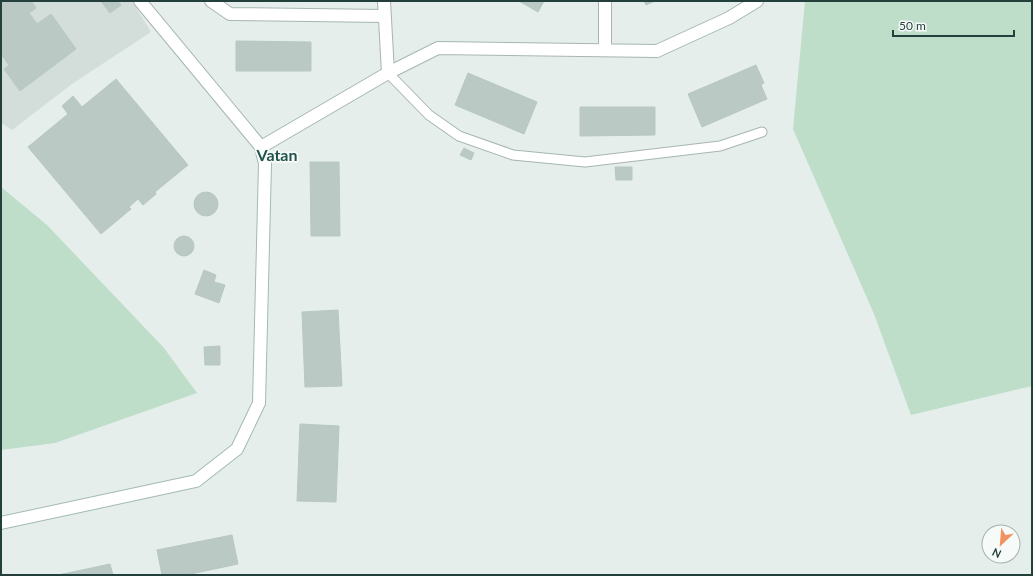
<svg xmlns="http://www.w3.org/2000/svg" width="1033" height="576" viewBox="0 0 1033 576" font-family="Lato,sans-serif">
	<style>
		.built { fill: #d3deda }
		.green { fill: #bedeca }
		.building { fill: #bac9c4; stroke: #b7c8c3 }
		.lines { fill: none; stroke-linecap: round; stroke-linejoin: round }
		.lane-casing { stroke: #a7b6b3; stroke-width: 11 }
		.street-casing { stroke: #a7b6b3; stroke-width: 14 }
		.secondary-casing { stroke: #a3bab4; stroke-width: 14 }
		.lane { stroke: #fff; stroke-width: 9 }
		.street { stroke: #fff; stroke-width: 12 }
		.secondary { stroke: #fff; stroke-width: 12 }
		.labels { text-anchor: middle; stroke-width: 3.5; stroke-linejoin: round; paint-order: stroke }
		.district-label { font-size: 16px; font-weight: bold; fill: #20524b; stroke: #f6faf8 }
	</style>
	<rect width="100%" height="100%" fill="#e5eeeb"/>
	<!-- built -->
	<path class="built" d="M1,1H132L151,32L72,84L12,130L1,123Z"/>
	<!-- green -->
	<path class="green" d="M805,1H1032V386L911,415L874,314L793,129Z
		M1,187L47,225L164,348L197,393L55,443L1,450Z"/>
	<!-- building -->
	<path class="building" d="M1,1H31L36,8L29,13L37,24L51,14L76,49L20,91L4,69L9,65L1,54Z
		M101,1H118L121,5L110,13Z
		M519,1H544L538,12Z
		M644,1H655L646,5Z
		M236,41L311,42V71H236Z
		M756,65L764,83L761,85L767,99L702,127L688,94Z
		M468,73L537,102L524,134L455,105Z
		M116,79L188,165L155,192L156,194L143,205L138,199L129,207L131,209L101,234L28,147L68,114L62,106L73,96L82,107Z
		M580,107H655V135L580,136Z
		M464,148L474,153L471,160L460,155Z
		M310,162H339L340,236H311Z
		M615,167H632V180H616Z
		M194 204a12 12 0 1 1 24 0a12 12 0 1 1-24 0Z
		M174 246a10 10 0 1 1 20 0a10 10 0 1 1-20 0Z
		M204,270L216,275L214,282L225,285L219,303L195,294Z
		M338,310L342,386L305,387L302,312Z
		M220,346V365H205L204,347Z
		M300,424L339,426L336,502L297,501Z
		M232,535L238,564L186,575H162L157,550Z
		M110,564L113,575H58L82,570Z"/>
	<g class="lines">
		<!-- lane casing -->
		<g class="lane-casing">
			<path id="lane" d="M388,73L429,115L459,136L513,155L585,162L720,146L762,132"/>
		</g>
		<!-- street casing -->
		<g class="street-casing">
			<path id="street" d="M140,1L261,147L388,73L438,48L657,51L729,18L757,1
				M211,1L230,14L384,16
				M384,1L388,73
				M605,1V50"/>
		</g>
		<!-- secondary casing -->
		<g class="secondary-casing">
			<path id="secondary" d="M1,523L196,481L237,449L259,403L265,164L261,147"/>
		</g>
		<!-- lane -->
		<use href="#lane" class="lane"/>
		<!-- street -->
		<use href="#street" class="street"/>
		<!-- secondary -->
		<use href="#secondary" class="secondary"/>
	</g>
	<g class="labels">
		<!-- district labels -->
		<g class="district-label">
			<text x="277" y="161">Vatan</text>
		</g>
	</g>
	<!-- border -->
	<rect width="1033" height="576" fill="none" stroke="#24403b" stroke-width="4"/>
	<!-- north arrow -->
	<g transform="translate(1001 544) rotate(206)"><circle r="19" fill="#f6faf8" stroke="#a2b0ac"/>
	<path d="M0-3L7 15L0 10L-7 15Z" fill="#f09361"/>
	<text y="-6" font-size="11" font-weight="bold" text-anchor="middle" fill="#24403b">N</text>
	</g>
	<!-- scale -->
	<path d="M893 30v6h121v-6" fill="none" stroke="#24403b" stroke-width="2"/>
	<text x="899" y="30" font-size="12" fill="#24403b" stroke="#f6faf8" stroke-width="3" paint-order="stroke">50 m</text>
</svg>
